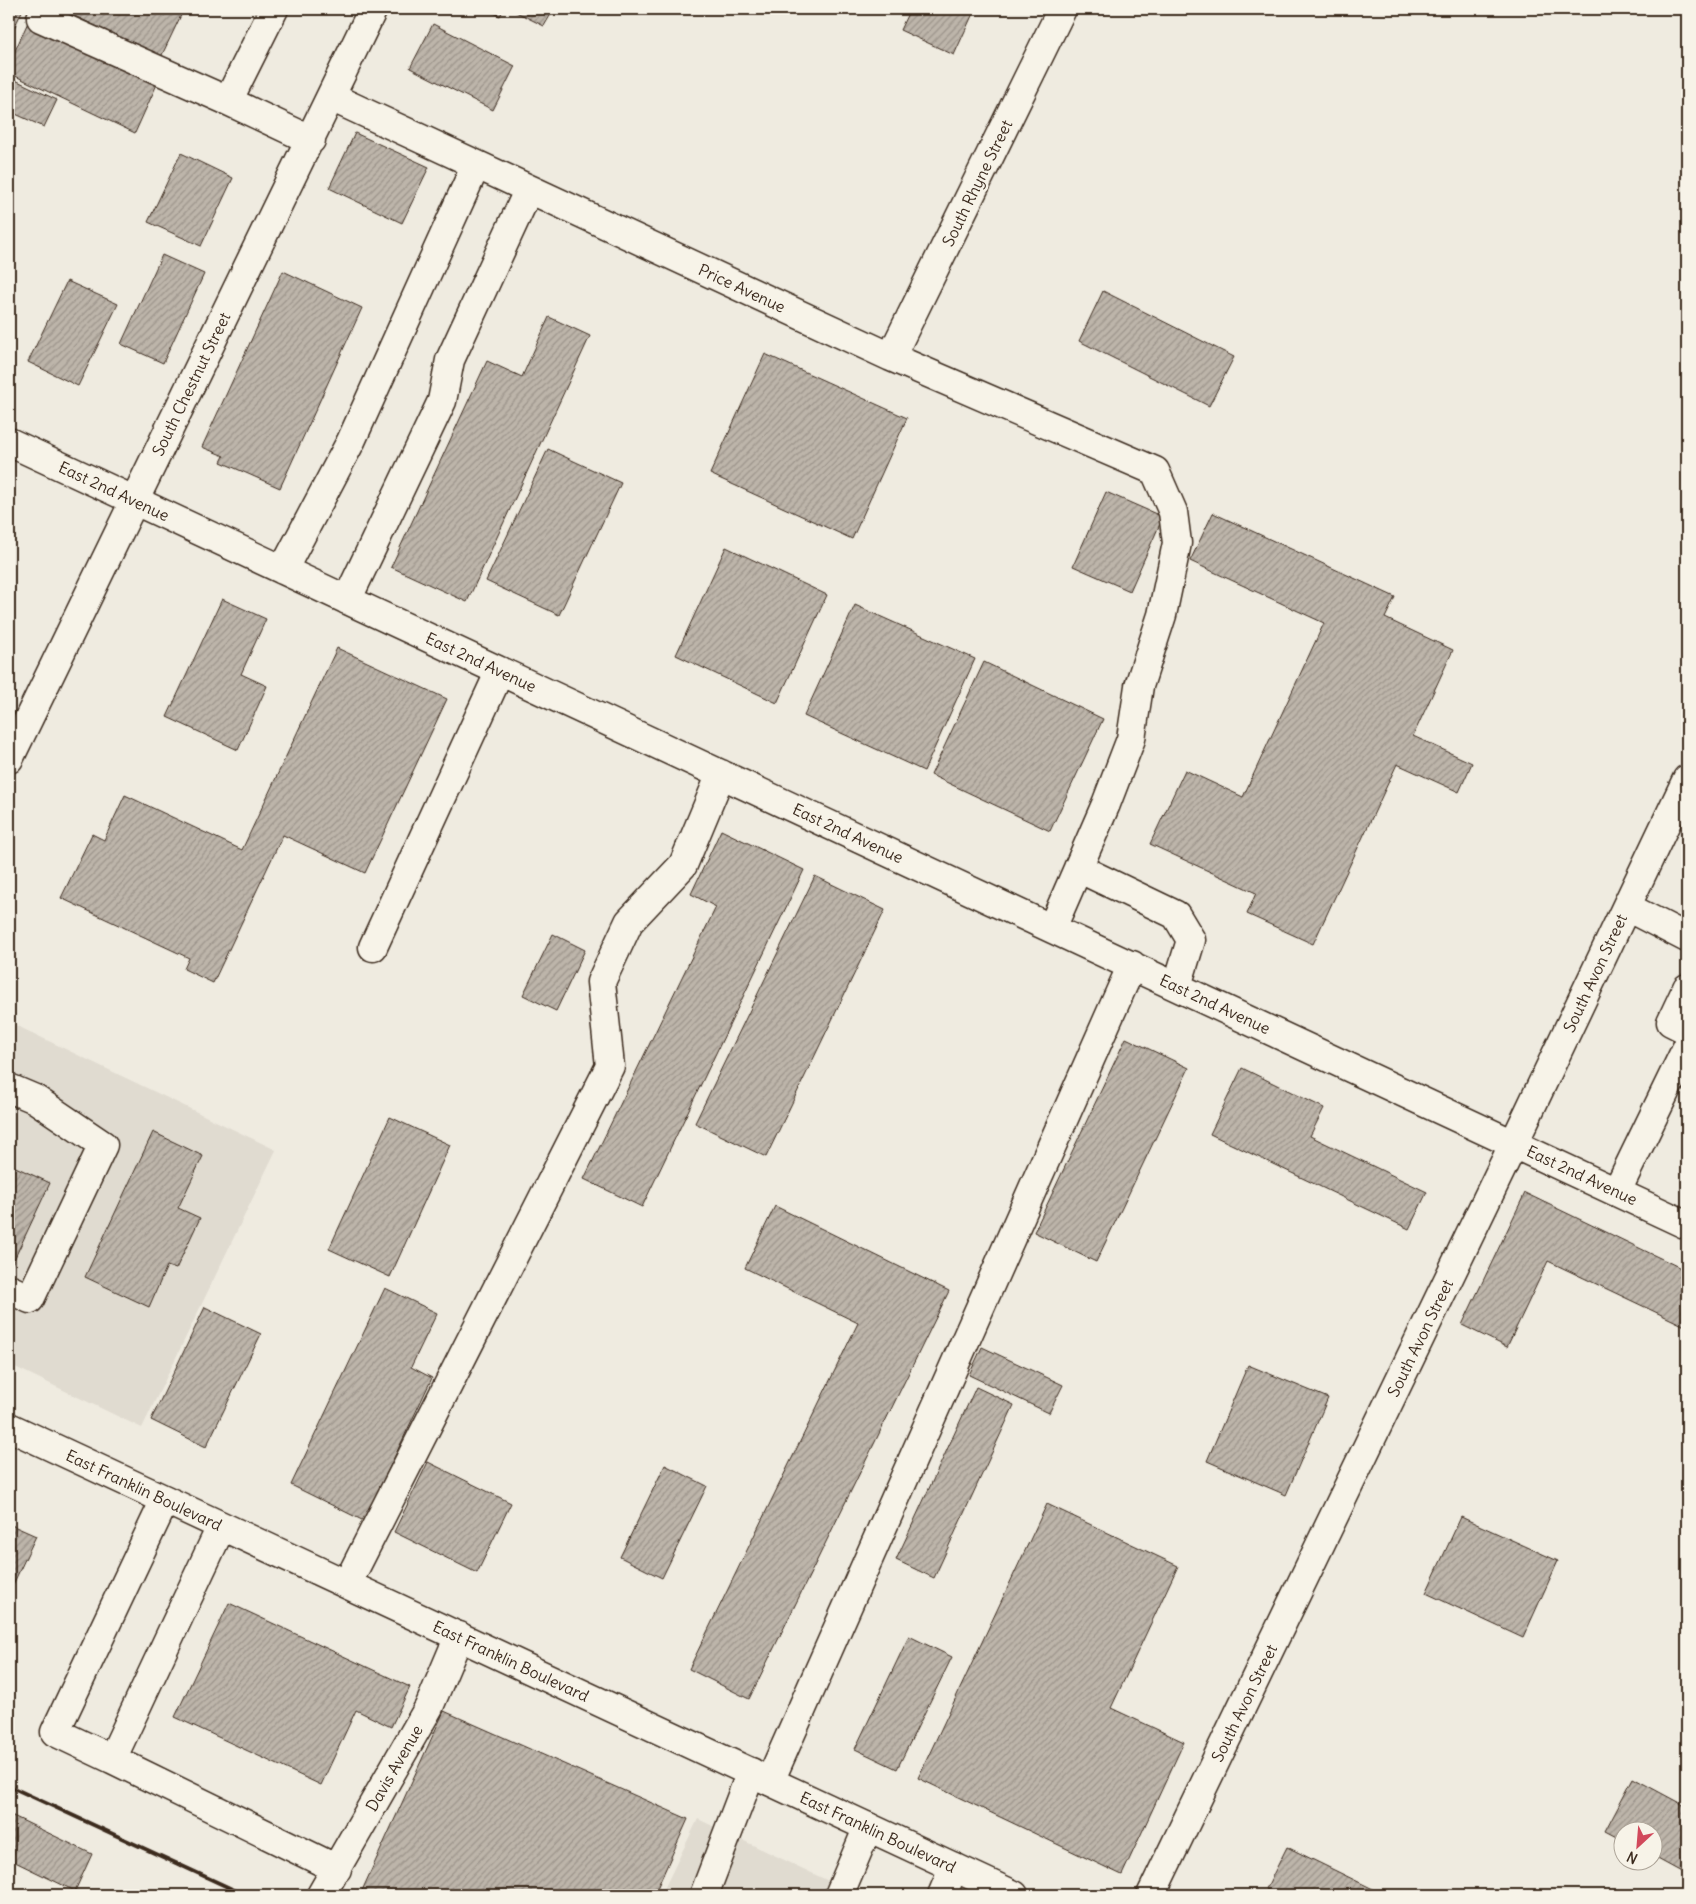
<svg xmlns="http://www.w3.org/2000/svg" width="1696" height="1904" viewBox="0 0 1696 1904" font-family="Delius,sans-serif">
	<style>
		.built { fill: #e0dbd0 }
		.building { fill: url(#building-hatch); stroke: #3b2a1e }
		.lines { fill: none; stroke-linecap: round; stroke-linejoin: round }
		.minor-casing { stroke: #3b2a1e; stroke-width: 31 }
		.major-casing { stroke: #3b2a1e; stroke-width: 31 }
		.minor { stroke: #f7f3e8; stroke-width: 28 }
		.major { stroke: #f7f3e8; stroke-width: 28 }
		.rail { stroke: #3b2a1e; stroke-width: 4 }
		.labels { text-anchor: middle; stroke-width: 5; stroke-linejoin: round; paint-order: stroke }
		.street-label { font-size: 16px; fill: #3b2a1e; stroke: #f7f3e8 }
	</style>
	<defs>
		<pattern id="building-hatch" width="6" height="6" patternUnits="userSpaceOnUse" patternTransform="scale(1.25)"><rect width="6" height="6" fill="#bdb5aa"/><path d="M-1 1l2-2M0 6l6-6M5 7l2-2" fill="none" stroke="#9b938a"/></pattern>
	</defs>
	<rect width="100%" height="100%" fill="#efebe0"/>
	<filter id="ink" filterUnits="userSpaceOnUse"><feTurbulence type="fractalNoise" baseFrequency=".02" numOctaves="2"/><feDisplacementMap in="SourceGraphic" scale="10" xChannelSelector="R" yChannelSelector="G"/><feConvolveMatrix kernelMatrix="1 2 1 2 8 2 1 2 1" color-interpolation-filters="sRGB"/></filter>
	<g filter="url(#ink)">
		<!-- built -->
		<path class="built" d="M9,1022L276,1150L142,1428L9,1364Z
			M698,1819L858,1895H661Z"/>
		<!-- building -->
		<path class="building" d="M9,9H23L9,39Z
			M60,9H184L161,57Z
			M485,9H504L500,16Z
			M510,9H554L544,26Z
			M910,9H975L954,55L900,30Z
			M29,20L158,82L135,133L9,73V64Z
			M433,24L515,66L493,110L410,68Z
			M9,77L57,100L44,127L9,111Z
			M355,133L429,167L402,223L329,188Z
			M181,153L233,178L201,246L148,222Z
			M162,255L204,274L163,363L121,344Z
			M283,271L362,308L280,488L221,462L224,456L202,447Z
			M67,281L118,304L78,386L28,362Z
			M1103,291L1234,357L1209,406L1079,341Z
			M549,317L590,336L467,602L391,567L487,361L522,377Z
			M765,354L907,418L852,539L710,474Z
			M548,449L621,483L559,615L486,581Z
			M1106,492L1163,517L1130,591L1073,566Z
			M1213,513L1395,597L1385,618L1453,650L1413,736L1472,763L1459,792L1397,764L1313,944L1247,914L1256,893L1150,844L1185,770L1243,797L1324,623L1190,561Z
			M726,547L827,595L777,703L676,655Z
			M222,599L266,619L241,674L267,686L238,750L167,717Z
			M855,605L975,659L924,771L804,716Z
			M337,648L447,699L365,873L283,835L213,983L184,969L189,958L61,898L92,834L104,840L125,795L242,850Z
			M984,662L1103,719L1050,831L931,775Z
			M721,830L804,870L642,1207L584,1179L716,907L691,894Z
			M815,876L885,910L766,1157L695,1123Z
			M1687,901V929L1677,924Z
			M553,934L585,950L556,1011L523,995Z
			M1126,1038L1189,1068L1096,1262L1034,1232Z
			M1242,1068L1324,1108L1310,1136L1427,1192L1409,1229L1210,1134Z
			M390,1117L450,1145L390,1277L329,1249Z
			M153,1132L203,1156L178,1208L200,1218L176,1269L167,1266L149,1307L85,1277Z
			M9,1164L50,1183L11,1266L9,1265Z
			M1525,1193L1687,1271V1327L1548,1261L1507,1347L1462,1325Z
			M775,1206L949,1291L749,1699L689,1669L858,1323L745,1268Z
			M385,1288L437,1313L411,1367L432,1378L364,1521L291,1485Z
			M205,1307L261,1334L206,1447L151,1420Z
			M982,1347L1063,1385L1049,1413L969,1375Z
			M1248,1365L1328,1398L1286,1495L1207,1461Z
			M976,1387L1014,1405L934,1578L896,1560Z
			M428,1462L511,1503L477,1573L394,1532Z
			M665,1465L707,1486L662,1578L620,1557Z
			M1047,1504L1178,1566L1111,1708L1184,1742L1122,1875L918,1778Z
			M1461,1517L1558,1561L1523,1638L1426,1593Z
			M9,1524L36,1536L9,1593Z
			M229,1603L410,1687L391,1727L356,1710L321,1785L175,1717Z
			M909,1636L952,1657L897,1769L855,1749Z
			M444,1711L688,1819L654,1895H360Z
			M1633,1778L1687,1807V1875L1654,1857V1832H1624V1841L1605,1831Z
			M9,1814L92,1854L75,1891L9,1859Z
			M1287,1847L1375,1890L1373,1895H1278L1266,1889Z"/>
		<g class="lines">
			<!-- minor casing -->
			<g class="minor-casing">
				<path id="minor" d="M41,18L228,101L311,140
					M331,97L891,357L1155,471L1173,512L1177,543L1162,615L1139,686L1131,739L1106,804L1052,928
					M228,101L274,9
					M891,357L1062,9
					M9,442L1687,1225
					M283,570L351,441L476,165
					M347,600L442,401L450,360L529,189
					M9,759L373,9
					M1078,868L1176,915L1191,940L1177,986
					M1627,907L1687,938
					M373,947L500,671
					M1687,988L1671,1022L1687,1030
					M9,1088L35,1099L103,1145L30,1299L9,1289
					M1617,1191L1687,1047
					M221,1527L112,1759L337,1869
					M347,1584L610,1066L601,982L629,922L683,865L721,774
					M112,1759L55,1732L165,1500
					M770,1781L1132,965
					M321,1895L429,1707L459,1636
					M704,1895L751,1772
					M839,1895L868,1827
					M942,1895L954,1867
					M1151,1895L1514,1143L1687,779"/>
			</g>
			<!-- major casing -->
			<g class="major-casing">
				<path id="major" d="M9,1427L1014,1895"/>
			</g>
			<!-- minor -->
			<use href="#minor" class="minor"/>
			<!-- major -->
			<use href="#major" class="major"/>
			<!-- rail -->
			<path class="rail" d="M9,1786L245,1895"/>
		</g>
	</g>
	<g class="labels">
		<!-- street labels -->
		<g class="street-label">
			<text transform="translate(977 183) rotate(-64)" y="6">South Rhyne Street</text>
			<text transform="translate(742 288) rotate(25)" y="6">Price Avenue</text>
			<text transform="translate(191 384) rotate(-64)" y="6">South Chestnut Street</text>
			<text transform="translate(114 491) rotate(25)" y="6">East 2nd Avenue</text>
			<text transform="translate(481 662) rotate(25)" y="6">East 2nd Avenue</text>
			<text transform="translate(848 833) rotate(25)" y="6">East 2nd Avenue</text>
			<text transform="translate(1595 973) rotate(-65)" y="6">South Avon Street</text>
			<text transform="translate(1215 1004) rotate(25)" y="6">East 2nd Avenue</text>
			<text transform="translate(1582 1175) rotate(25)" y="6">East 2nd Avenue</text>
			<text transform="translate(1420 1338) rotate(-64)" y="6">South Avon Street</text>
			<text transform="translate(144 1490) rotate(25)" y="6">East Franklin Boulevard</text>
			<text transform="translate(511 1661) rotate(25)" y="6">East Franklin Boulevard</text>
			<text transform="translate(1244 1703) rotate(-64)" y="6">South Avon Street</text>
			<text transform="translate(394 1768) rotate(-60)" y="6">Davis Avenue</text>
			<text transform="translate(878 1832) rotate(25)" y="6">East Franklin Boulevard</text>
		</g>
	</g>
	<!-- margin -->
	<rect width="1696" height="1904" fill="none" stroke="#f7f3e8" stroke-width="30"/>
	<rect x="15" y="15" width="1666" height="1874" fill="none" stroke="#3b2a1e" stroke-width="2" filter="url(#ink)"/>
	<!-- north arrow -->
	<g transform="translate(1638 1846) rotate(206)"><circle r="24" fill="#f7f3e8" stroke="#aca397"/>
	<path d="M0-4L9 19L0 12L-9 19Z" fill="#d1495b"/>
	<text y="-8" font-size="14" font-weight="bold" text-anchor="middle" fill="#3b2a1e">N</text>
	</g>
</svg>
